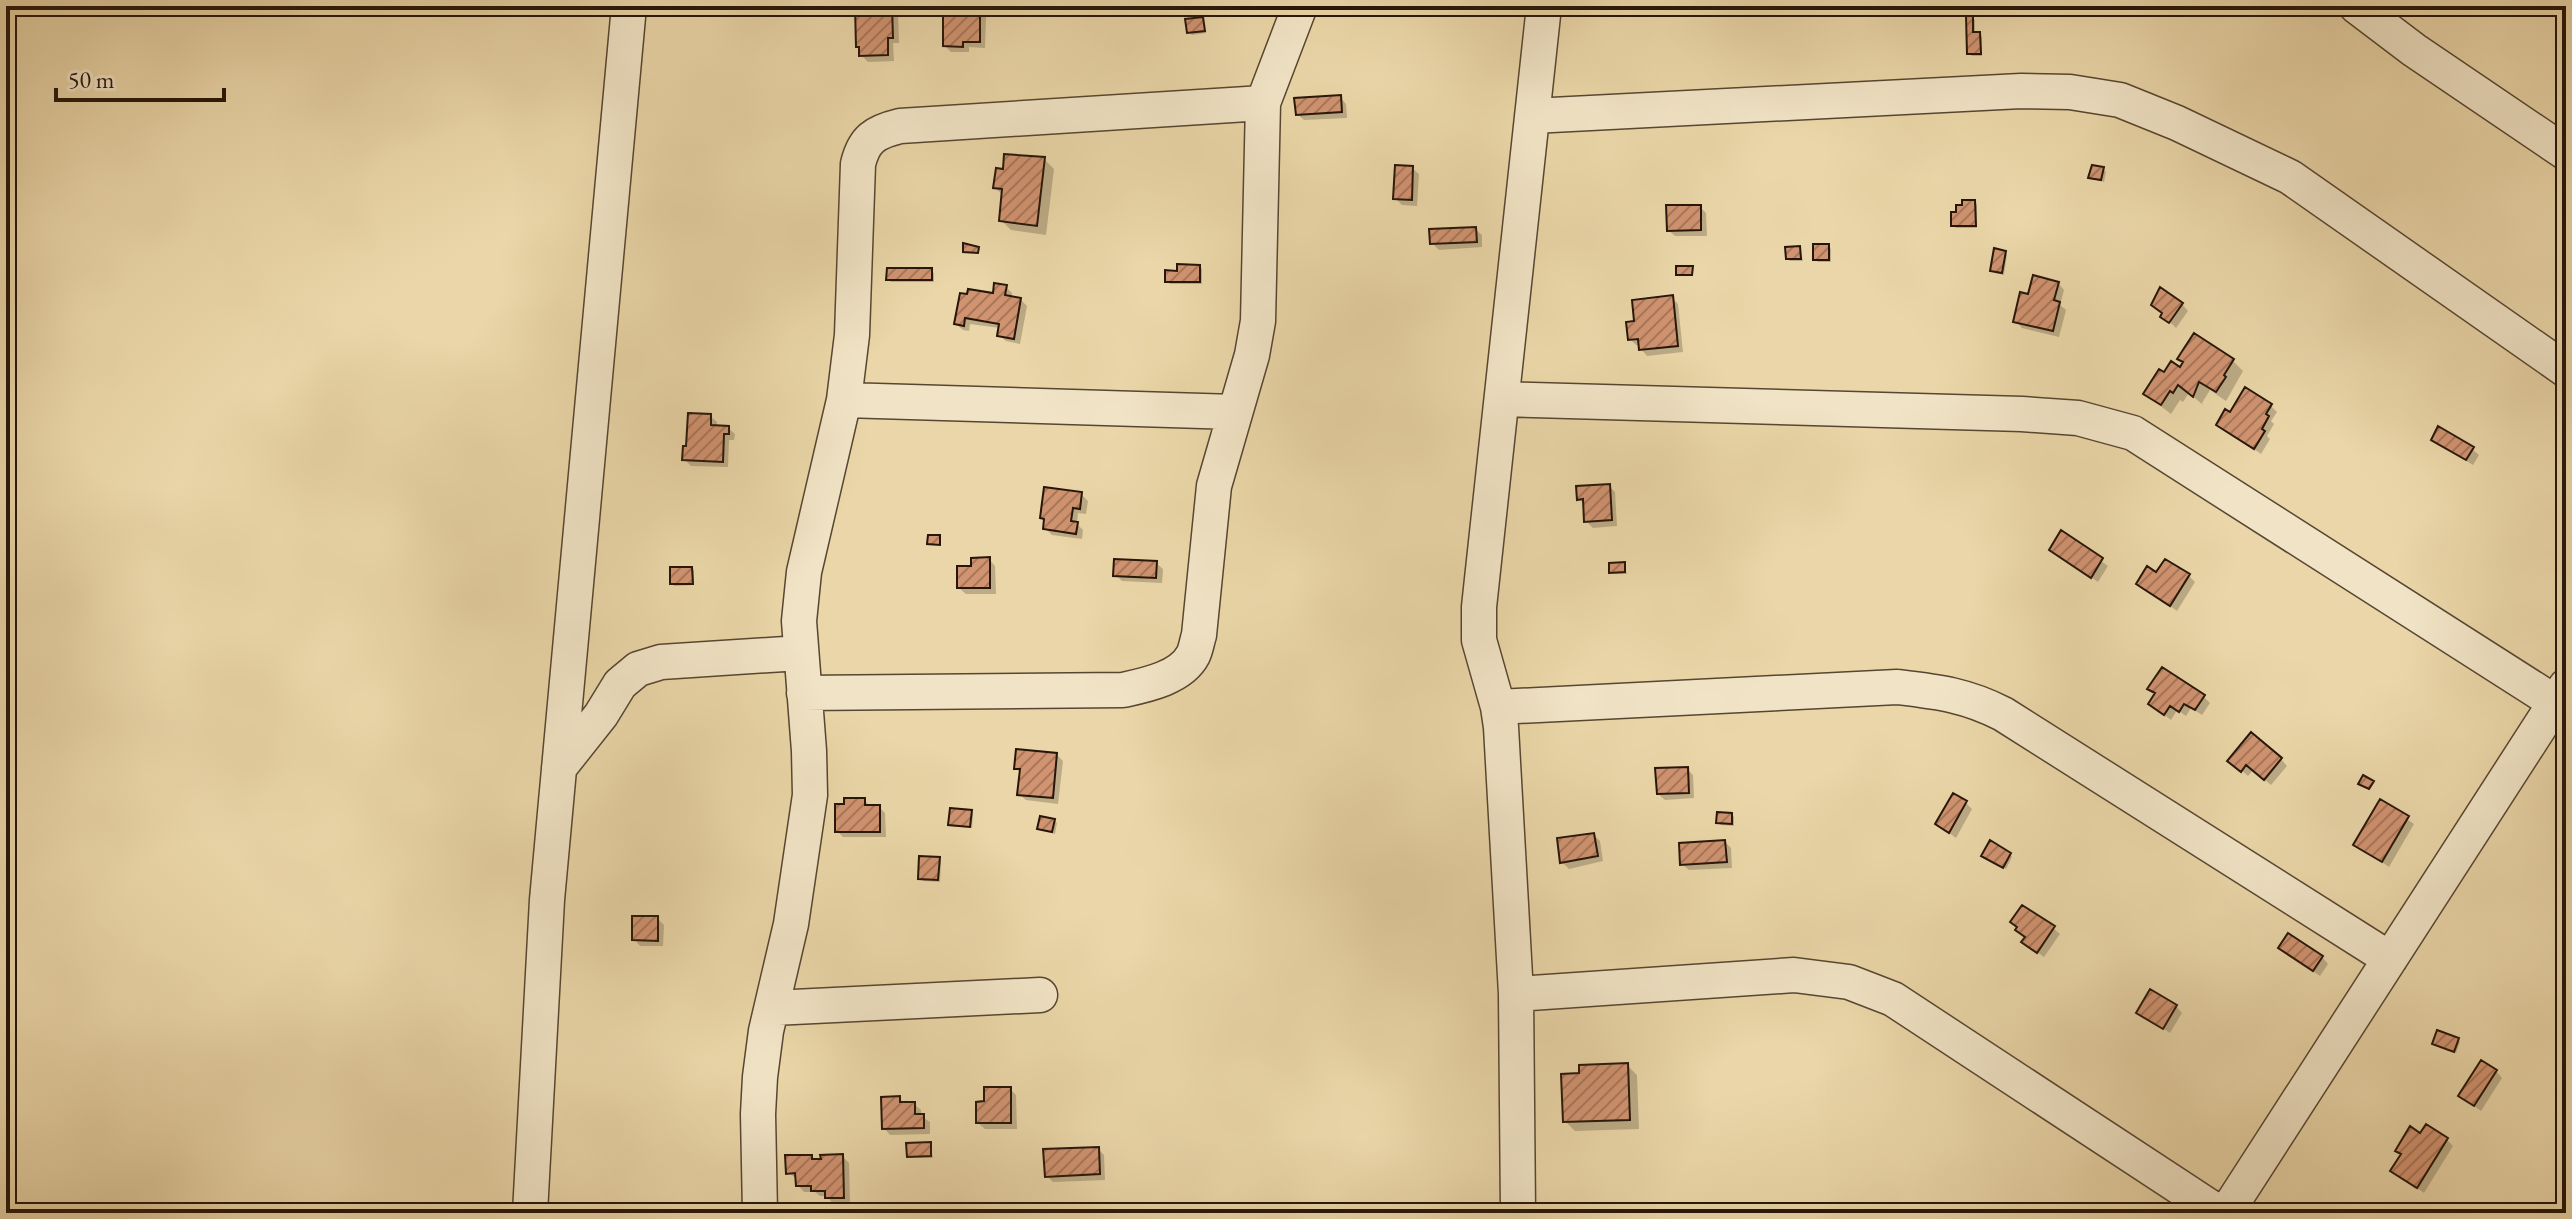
<svg xmlns="http://www.w3.org/2000/svg" width="2572" height="1219" viewBox="0 0 2572 1219" font-family="'EB Garamond',serif">
	<style>
		.shadow { fill: #0003 }
		.building { fill: url(#building-hatch); stroke: #261609; stroke-width: 2 }
		.lines { fill: none; stroke-linecap: round; stroke-linejoin: round }
		.minor-casing { stroke: #574631; stroke-width: 37 }
		.minor { stroke: #f1e4c6; stroke-width: 34 }
	</style>
	<defs>
		<pattern id="building-hatch" width="6" height="6" patternUnits="userSpaceOnUse" patternTransform="scale(2)"><rect width="6" height="6" fill="#d19370"/><path d="M-1 1l2-2M0 6l6-6M5 7l2-2" fill="none" stroke="#a9775a"/></pattern>
	</defs>
	<rect width="100%" height="100%" fill="#ead6a8"/>
	<filter id="stains"><feTurbulence type="fractalNoise" baseFrequency=".0025" numOctaves="4"/><feColorMatrix values="0 0 0 0 .2 0 0 0 0 .09 0 0 0 0 .02 0 0 0 .5 -.17"/></filter>
	<radialGradient id="worn" r=".72"><stop offset=".6" stop-color="#630" stop-opacity="0"/><stop offset="1" stop-color="#630" stop-opacity=".3"/></radialGradient>
	<!-- shadow -->
	<path class="shadow" d="M857,6H892L898,12L899,43H893L894,61L868,62L861,55Z
		M979,11L986,17L985,48L969,47V52H951L945,46Z
		M1972,18L1975,20V34L1982,37V56H1972L1969,54Z
		M1202,19L1206,33L1192,35L1189,32Z
		M1340,97L1346,104L1347,118L1304,120L1297,114Z
		M1044,159L1054,169L1046,235L1011,230L1001,220L1004,196L995,188L1004,171Z
		M1412,168L1419,174L1417,206L1402,205L1395,198Z
		M2103,169L2106,172L2104,182L2091,177Z
		M1975,202L1977,205V228H1956L1953,226Z
		M1700,207L1706,213L1707,236H1675L1668,230Z
		M1475,229L1482,235V247L1439,250L1432,243Z
		M1828,246L1831,249V262H1818L1815,259Z
		M1800,248L1803,261H1790L1788,258Z
		M2005,253L2007,255L2004,275L1995,273L1992,270Z
		M1199,267L1202,269V284H1170L1167,281L1179,273Z
		M931,270L934,273V282H891L888,279Z
		M2058,283L2064,290L2060,305L2066,310L2059,337L2022,328L2016,321L2030,296Z
		M1006,287L1012,293V298L1020,299L1027,306L1020,344L1006,341L999,335L1000,328L970,324L969,331L963,330L956,324Z
		M1672,298L1678,304L1683,352L1647,356L1641,349V345H1636L1630,339L1637,323Z
		M2182,304L2188,311L2176,328L2153,305Z
		M2233,361L2243,371L2226,401L2210,390L2202,403L2203,405L2189,393L2183,402L2180,400L2171,414L2145,394L2165,375Z
		M2271,406L2277,412L2271,421L2274,424L2267,436L2270,439L2261,454L2218,424Z
		M710,416L717,422V427L728,428L735,434L734,440H729L728,467L691,466L684,459Z
		M2433,440L2472,449L2479,455L2473,465Z
		M1609,486L1615,492L1617,526L1593,528L1586,521L1585,505L1579,499Z
		M1081,494L1088,501L1086,514L1078,513L1077,524L1083,530L1082,539L1052,535L1045,528L1046,521L1042,518Z
		M2062,533L2108,566L2098,582L2051,550Z
		M989,559L995,566L996,594H966L959,588L973,568Z
		M1156,563L1163,569L1162,583L1122,581L1116,575Z
		M1624,564L1627,574H1614L1611,572Z
		M692,569L694,571V585L674,586L672,583Z
		M2157,575L2189,576L2195,582L2177,611L2138,584Z
		M2150,688L2204,697L2210,703L2202,715L2191,708L2186,716L2177,710L2171,720L2150,704L2156,695Z
		M1057,755L1063,761L1058,804L1026,800L1019,794L1022,774L1016,768Z
		M2281,759L2287,766L2271,785L2253,770L2248,776L2230,760Z
		M1687,769L1693,775L1694,798L1665,800L1658,794Z
		M864,800L871,807H879L885,813L886,837H843L837,831Z
		M2381,802L2414,824L2389,867L2356,844Z
		M1966,803L1972,809L1956,838L1937,824Z
		M971,812L973,814L972,828L953,826L950,824Z
		M1732,814L1734,817V826L1721,825L1718,822Z
		M1054,820L1057,823L1055,834L1040,829Z
		M1594,835L1600,841L1603,861L1569,869L1562,862Z
		M1725,842L1731,848L1732,868L1689,870L1682,864Z
		M2010,854L2012,857L2006,869L1986,858Z
		M939,859L941,861L940,882L923,881L920,878Z
		M657,918L664,925L663,946H640L634,939Z
		M2053,928L2060,934L2044,957L2024,942L2027,938L2017,930Z
		M2287,954L2322,957L2328,964L2320,976Z
		M2176,1006L2182,1013L2170,1033L2139,1013Z
		M2457,1040L2460,1042L2456,1053L2434,1043Z
		M1627,1065L1637,1075L1639,1129L1575,1131L1565,1121L1581,1075Z
		M2496,1071L2502,1078L2481,1111L2461,1096Z
		M1010,1089L1016,1095L1017,1129H985L978,1123L986,1103Z
		M899,1098L905,1104H914L921,1110V1116L930,1122V1134L890,1135L884,1128Z
		M2421,1135L2447,1140L2453,1146L2424,1193L2393,1171Z
		M930,1144L933,1158H911L909,1156Z
		M1098,1149L1104,1155L1105,1180L1053,1182L1047,1176Z
		M842,1156L849,1163L850,1203L833,1204L827,1196H820L815,1192H804L798,1185V1179L788,1173L811,1157L816,1161Z"/>
	<!-- building -->
	<path class="building" d="M855,6H892L893,38H888V55L859,56V47H856Z
		M943,8L980,9V42H963V47L943,46Z
		M1966,16H1973V32H1980L1981,54H1967Z
		M1203,17L1205,31L1187,33L1185,19Z
		M1341,95L1342,112L1296,115L1294,98Z
		M1004,154L1045,157L1037,226L999,221L1002,189L993,188L996,168L1003,169Z
		M1395,165L1413,166L1412,200L1393,199Z
		M2092,165L2104,167L2101,180L2088,178Z
		M1962,200H1975L1976,226H1951V212H1956V205H1962Z
		M1666,205H1701V230L1667,231Z
		M1476,227L1477,242L1430,244L1429,229Z
		M963,243L979,247L978,253L963,252Z
		M1813,244H1829V260H1813Z
		M1800,246L1801,259H1786L1785,247Z
		M1994,248L2006,251L2002,273L1990,271Z
		M1177,264L1200,265V282H1165V270L1177,271Z
		M1676,266H1693L1692,275H1676Z
		M887,268H932V280H886Z
		M2033,275L2059,282L2054,300L2060,302L2053,331L2013,322L2020,292L2028,294Z
		M994,283L1007,285L1005,295L1021,298L1014,339L997,336L999,324L965,318L964,326L954,324L960,293L967,294L968,289L993,293Z
		M2160,287L2183,303L2169,323L2160,317L2162,313L2151,305Z
		M1673,295L1678,346L1639,350L1638,339L1628,340L1626,322L1634,321L1632,300Z
		M2194,333L2234,359L2224,375L2226,377L2216,392L2199,382L2193,397L2178,385L2173,393L2170,391L2161,405L2143,394L2159,369L2164,372L2171,361L2180,367L2183,362L2177,359Z
		M2245,387L2272,404L2266,414L2269,416L2262,429L2265,431L2254,449L2216,425L2225,409L2230,412Z
		M688,413L711,414V425L729,426V434H724L723,462L682,460L683,446H686Z
		M2438,426L2474,447L2466,460L2431,440Z
		M1610,484L1612,520L1584,522L1583,499L1577,500L1576,486Z
		M1044,487L1082,492L1080,509L1073,508L1071,521L1078,522L1076,534L1043,529L1044,519L1040,518Z
		M2061,530L2103,558L2091,578L2049,550Z
		M928,535H940V545L927,544Z
		M990,557V588H957V566H971V558Z
		M1114,559L1157,561L1156,578L1113,576Z
		M2165,559L2190,574L2170,606L2136,584L2147,566L2156,572Z
		M1625,562V572L1609,573V563Z
		M670,567H692L693,584H670Z
		M2162,667L2205,695L2195,710L2184,704L2179,712L2170,706L2164,715L2148,704L2155,693L2147,689Z
		M2251,732L2282,758L2264,780L2246,765L2241,772L2227,761Z
		M1016,749L1057,753L1053,798L1017,795L1020,769H1014Z
		M1688,767L1689,793L1657,794L1655,768Z
		M2363,775L2374,781L2369,789L2358,784Z
		M1953,793L1967,801L1949,833L1935,824Z
		M844,798H865V805H880V832H835V804H844Z
		M2380,799L2409,816L2382,862L2353,845Z
		M950,808L972,810L970,827L948,825Z
		M1717,812L1732,813V824L1716,823Z
		M1040,816L1055,819L1052,832L1037,829Z
		M1594,833L1598,856L1560,863L1557,838Z
		M1725,840L1727,862L1680,865L1679,843Z
		M1990,840L2011,853L2003,868L1981,856Z
		M919,856L940,857L938,880L918,879Z
		M2022,905L2055,926L2037,953L2021,942L2025,937L2015,930L2017,927L2010,922Z
		M632,916H658V941L632,940Z
		M2288,933L2323,956L2313,971L2278,948Z
		M2150,989L2177,1005L2163,1029L2136,1013Z
		M2437,1030L2459,1038L2454,1052L2432,1044Z
		M2481,1060L2497,1070L2474,1106L2458,1096Z
		M1628,1063L1630,1120L1563,1122L1561,1074L1579,1073V1065Z
		M984,1087H1011V1123H976V1102L984,1101Z
		M900,1096V1102H915V1114H924V1128L882,1129L881,1097Z
		M2426,1124L2448,1138L2417,1188L2390,1171L2401,1154L2395,1151L2410,1126L2420,1133Z
		M931,1142V1156L907,1157L906,1143Z
		M1099,1147L1100,1174L1045,1177L1043,1149Z
		M843,1154L844,1198H825V1191H811V1186H796L795,1173L786,1174L785,1155H812V1159H821L820,1155Z
		M644,1209V1213H612V1211Z"/>
	<g class="lines">
		<!-- minor casing -->
		<g class="minor-casing">
			<path id="minor" d="M2356,6L2414,50L2566,153
				M1532,116L2021,91L2070,92L2120,100L2177,123L2290,177L2566,370
				M1502,399L2022,414L2078,418L2133,433L2556,703
				M844,400L1235,412
				M804,693L1123,690C1146,685 1181,678 1193,655C1196,649 1197,641 1199,635L1214,486L1252,355L1258,321L1263,103
				M1498,707L1897,687C1939,692 1966,695 2003,714L2390,959
				M559,768L601,715L620,684L638,669L661,662L800,653
				M1516,994L1794,975L1849,982L1893,999L2219,1213
				M773,1008L1040,995
				M530,1213L547,900L629,6
				M760,1213L758,1114L760,1077L766,1031L791,924L810,795L809,751L799,621L804,572L844,400L852,335L858,164C864,139 875,132 900,126L1263,103L1300,6
				M1518,1213L1516,994L1501,727L1498,707L1479,640V607L1544,6
				M2226,1213L2566,686"/>
		</g>
		<!-- minor -->
		<use href="#minor" class="minor"/>
	</g>
	<!-- margin -->
	<rect width="2572" height="1219" fill="none" stroke="#ead6a8" stroke-width="32"/>
	<rect x="8" y="8" width="2556" height="1203" fill="none" stroke="#261609" stroke-width="4"/>
	<rect x="16" y="16" width="2540" height="1187" fill="none" stroke="#261609" stroke-width="2"/>
	<!-- scale -->
	<path d="M56 88v12h168v-12" fill="none" stroke="#261609" stroke-width="4"/>
	<text x="68" y="88" font-size="24" fill="#261609" stroke="#f1e4c6" stroke-width="6" paint-order="stroke">50 m</text>
	<rect width="100%" height="100%" filter="url(#stains)"/>
	<rect width="100%" height="100%" fill="url(#worn)"/>
</svg>
